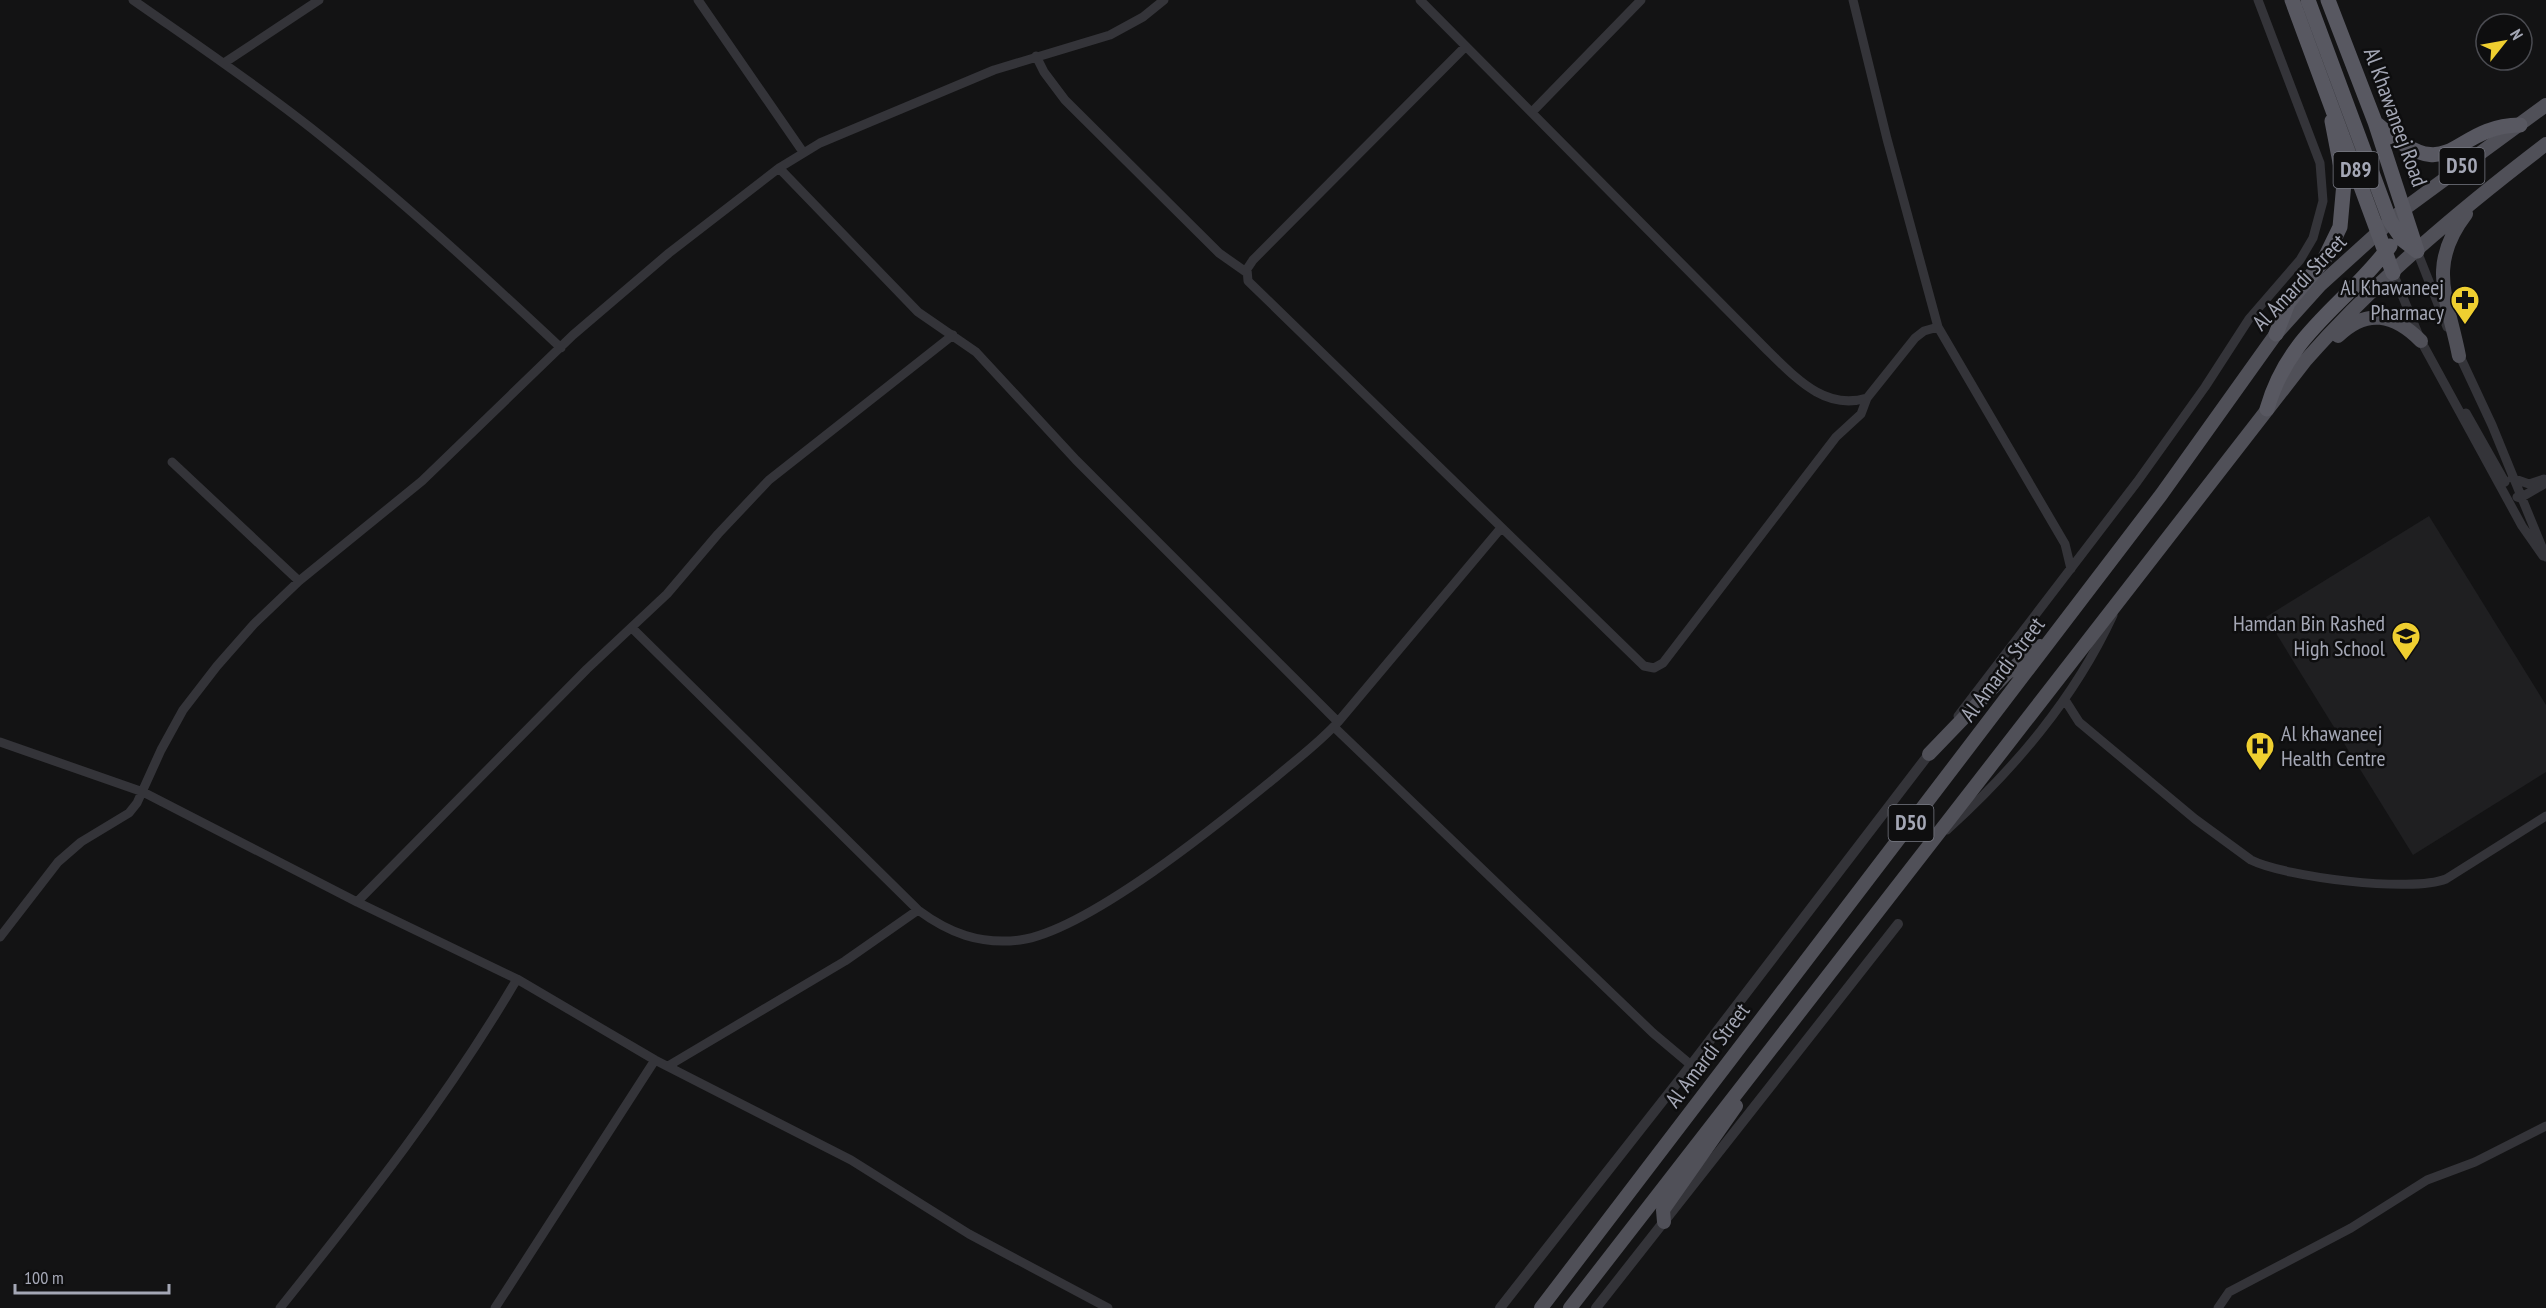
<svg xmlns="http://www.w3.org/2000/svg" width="2546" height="1308" viewBox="0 0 2546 1308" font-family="'PT Sans Narrow',sans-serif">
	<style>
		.built { fill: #1f1f21 }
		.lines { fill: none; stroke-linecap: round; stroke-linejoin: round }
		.minor { stroke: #343439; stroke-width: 9 }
		.tertiary { stroke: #343439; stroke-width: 10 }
		.primary { stroke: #505058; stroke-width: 14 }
		.trunk { stroke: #585861; stroke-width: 15 }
		.labels { text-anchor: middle; stroke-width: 5; stroke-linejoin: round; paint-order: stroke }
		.shield { fill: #0e0e0f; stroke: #777983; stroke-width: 1.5 }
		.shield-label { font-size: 21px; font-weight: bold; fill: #a4a7b5 }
		.street-label { font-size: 22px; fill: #a4a7b5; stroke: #0e0e0f }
		.poi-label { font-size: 22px; fill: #a4a7b5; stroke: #0e0e0f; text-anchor: end }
	</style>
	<rect width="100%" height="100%" fill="#131314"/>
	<!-- built -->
	<path class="built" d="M2429,516L2546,705V772L2413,855L2266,617Z"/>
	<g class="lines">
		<!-- minor -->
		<path class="minor" d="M133,0C193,42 254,83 311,128C398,197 480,272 561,348
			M698,0L803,152
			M1420,0L1768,351C1796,378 1825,411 1867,398L1915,338L1924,331L1938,327
			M1853,0L1887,139L1938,327L2065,544L2071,569
			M1465,47L1253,260L1247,269L1248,281L1644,666L1654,668L1663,663L1836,437L1861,414L1867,398
			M1036,56L1044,72L1065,100L1219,253L1246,272
			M224,63L319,0
			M1532,112L1641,0
			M779,168L918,312L976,352L1076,460L1338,722
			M2417,251L2447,327
			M2393,273L2421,341L2522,526L2543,556
			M2457,350L2492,425L2546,557
			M2466,413L2505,482
			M172,462L299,581
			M2512,478L2529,484L2544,479
			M2517,497L2520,498L2546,483
			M632,628L918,910C949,933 980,945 1020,940C1087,931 1221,822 1276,777C1297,759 1319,743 1338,722L1501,528
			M2065,700L2079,722L2195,819L2251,860C2285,877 2411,893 2446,879L2546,816
			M1958,716L2137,482L2205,387L2249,319L2300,260L2313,238L2323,201L2320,163L2258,0
			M1334,727L1653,1033L1691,1065
			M0,742L143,792L357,902L517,979L655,1060L851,1160L969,1234L1108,1308
			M1947,830C2015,768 2074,699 2113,615
			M357,902L587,669L667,594L718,534L769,480L953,335
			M0,937L58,862L81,842L129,813L137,803L161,750L183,710L217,666L254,624L299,581L422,481L573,335L669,253L779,168L820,143L994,70L1110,35L1143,17L1164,0
			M668,1066L845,961L918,910
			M280,1308C365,1202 448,1097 517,979
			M495,1308L655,1060
			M2218,1308L2229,1292L2351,1228L2427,1180L2475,1162L2546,1126"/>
		<!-- tertiary -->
		<path class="tertiary" d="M1500,1308L1691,1065L1929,754
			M1596,1308L1898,924"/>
		<!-- primary -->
		<path class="primary" d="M2338,336C2367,308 2394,314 2421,341
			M2459,356C2448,299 2426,266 2466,214
			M1929,754L2007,673L2040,646
			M1664,1222L1663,1210L1736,1106
			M1541,1308L2161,495L2276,334L2320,285L2404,209L2546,105
			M1570,1308L2305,361C2376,280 2461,209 2546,144"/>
		<!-- trunk -->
		<path class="trunk" d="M2292,0L2393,273
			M2308,0L2390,221L2403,240L2417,251
			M2328,0L2375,122L2417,251
			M2377,124C2454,192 2449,126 2520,125
			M2276,334L2288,303L2324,260L2340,227L2344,183L2332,121
			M2267,409C2289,332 2345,306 2390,246"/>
	</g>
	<!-- icons -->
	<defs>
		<g id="pharmacy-pin" transform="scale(1.5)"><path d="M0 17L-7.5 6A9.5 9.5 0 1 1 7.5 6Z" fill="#efcf30" stroke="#0e0e0f"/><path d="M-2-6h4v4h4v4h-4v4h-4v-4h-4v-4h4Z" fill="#111"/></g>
		<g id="school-pin" transform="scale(1.5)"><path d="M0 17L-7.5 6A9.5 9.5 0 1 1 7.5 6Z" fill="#efcf30" stroke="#0e0e0f"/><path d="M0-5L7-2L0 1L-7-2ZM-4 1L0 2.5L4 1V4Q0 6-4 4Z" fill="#111"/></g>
		<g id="hospital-pin" transform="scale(1.5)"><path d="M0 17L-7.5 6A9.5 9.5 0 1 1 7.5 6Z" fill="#efcf30" stroke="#0e0e0f"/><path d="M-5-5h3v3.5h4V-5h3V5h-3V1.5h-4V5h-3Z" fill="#111"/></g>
	</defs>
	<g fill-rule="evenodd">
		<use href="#pharmacy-pin" x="2465" y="300"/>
		<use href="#school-pin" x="2406" y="636"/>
		<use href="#hospital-pin" x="2260" y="746"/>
	</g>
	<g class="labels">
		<!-- shield labels -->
		<g class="shield">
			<rect x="2439.5" y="148" width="45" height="36" rx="4.5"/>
			<rect x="2333.5" y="152" width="45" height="36" rx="4.5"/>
			<rect x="1888.5" y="805" width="45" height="36" rx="4.5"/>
		</g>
		<g class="shield-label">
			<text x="2462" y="173">D50</text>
			<text x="2356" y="177">D89</text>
			<text x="1911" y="830">D50</text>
		</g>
		<!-- street labels -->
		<g class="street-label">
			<text transform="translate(2396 117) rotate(70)" y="8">Al Khawaneej Road</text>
			<text transform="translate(2299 282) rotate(-46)" y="8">Al Amardi Street</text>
			<text transform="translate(2002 669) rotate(-53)" y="8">Al Amardi Street</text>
			<text transform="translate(1707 1055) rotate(-53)" y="8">Al Amardi Street</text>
		</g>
		<!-- poi labels -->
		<g class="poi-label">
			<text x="2444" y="295">Al Khawaneej<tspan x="2444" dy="25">Pharmacy</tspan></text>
			<text x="2385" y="631">Hamdan Bin Rashed<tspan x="2385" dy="25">High School</tspan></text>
			<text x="2281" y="741" text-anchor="start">Al khawaneej<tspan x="2281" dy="25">Health Centre</tspan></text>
		</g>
	</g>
	<!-- north arrow -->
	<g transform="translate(2504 42) rotate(59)"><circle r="28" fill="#0e0e0f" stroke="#4a4b51" stroke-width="1.5"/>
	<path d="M0-4.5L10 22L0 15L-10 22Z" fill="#efcf30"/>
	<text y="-9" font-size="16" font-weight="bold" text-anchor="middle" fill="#a4a7b5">N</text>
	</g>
	<!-- scale -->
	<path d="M15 1284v9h154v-9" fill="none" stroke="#a4a7b5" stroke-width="3"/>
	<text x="24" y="1284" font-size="18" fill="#a4a7b5" stroke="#0e0e0f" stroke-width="4.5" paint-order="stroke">100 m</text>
</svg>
